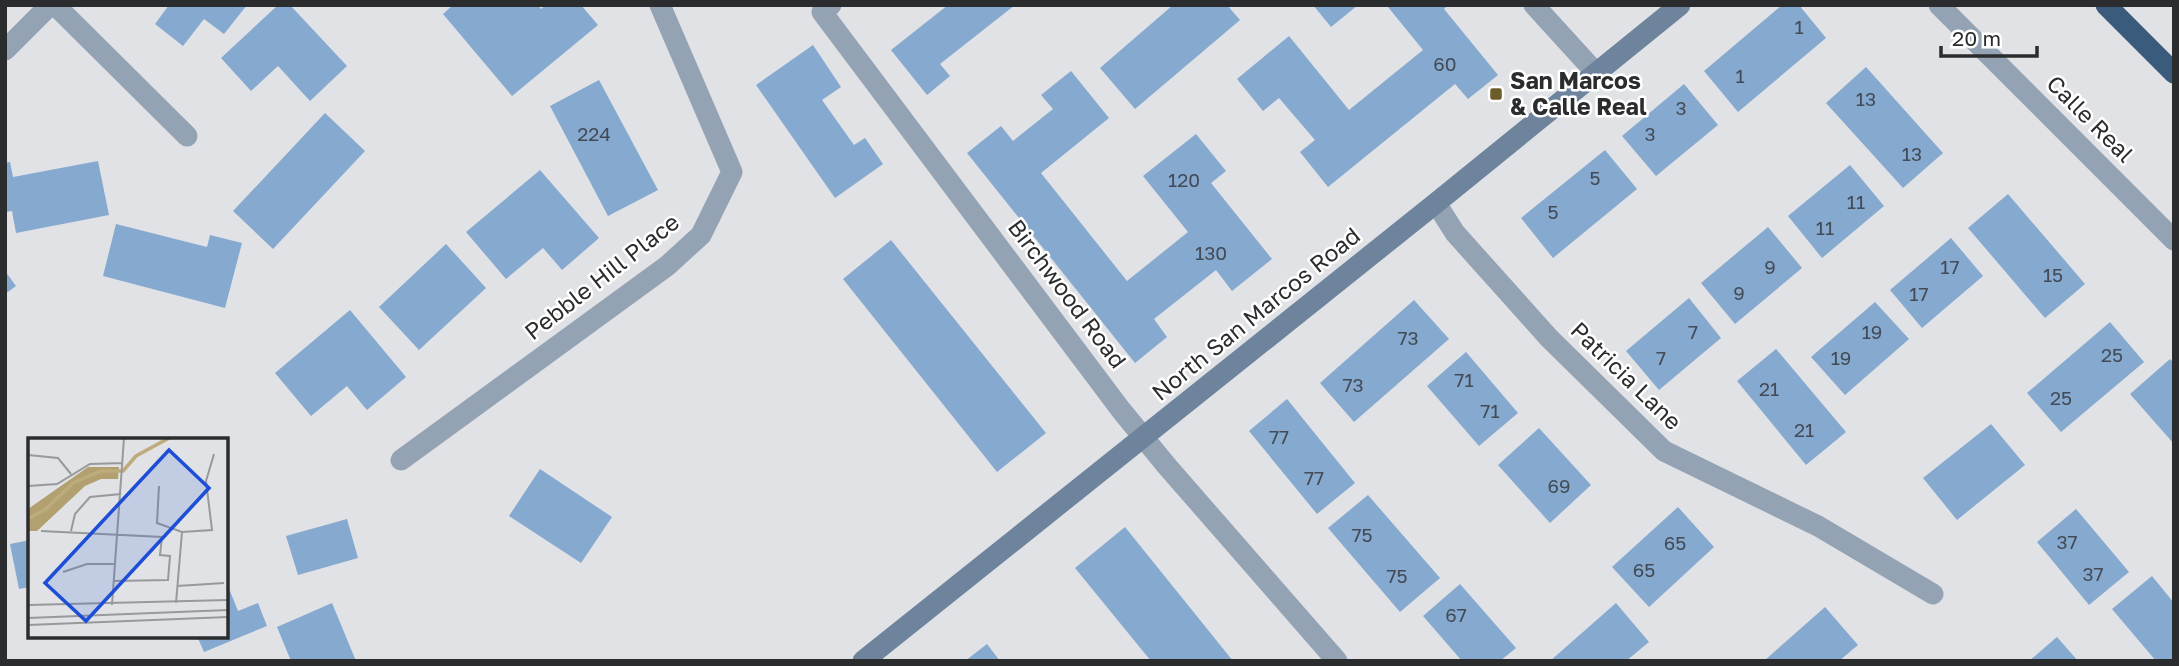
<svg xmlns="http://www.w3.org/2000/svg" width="2179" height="666" viewBox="0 0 2179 666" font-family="'Golos Text',sans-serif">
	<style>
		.building { fill: #86a9cf }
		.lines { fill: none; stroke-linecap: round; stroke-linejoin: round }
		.street { stroke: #94a3b4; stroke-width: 21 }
		.secondary { stroke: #6e849d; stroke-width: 21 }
		.highway { stroke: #3b5b7d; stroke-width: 21 }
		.poi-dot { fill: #6e5b2a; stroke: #fff; stroke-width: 2.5 }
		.labels { text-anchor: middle; stroke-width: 5; stroke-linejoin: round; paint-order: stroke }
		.number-label { font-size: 19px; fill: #424b56 }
		.poi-label { font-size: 23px; font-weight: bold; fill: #2b2c2d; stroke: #fff; text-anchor: start }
		.street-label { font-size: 23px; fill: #2b2c2d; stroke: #fff }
		.inset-river { fill: none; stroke: #beab7c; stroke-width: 3.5 }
		.inset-road { fill: none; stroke: #98999b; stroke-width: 2 }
		.view { fill: #1d4ed8; fill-opacity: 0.15; stroke: #1d4ed8; stroke-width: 3.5 }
		.inset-edge { fill: none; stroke: #2b2c2d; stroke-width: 3.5 }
	</style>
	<rect width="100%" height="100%" fill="#e0e2e5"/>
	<!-- building -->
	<path class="building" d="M169,5H247L224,34L204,19L183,46L155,24Z
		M278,5H290L347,66L310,101L278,66L251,91L221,58Z
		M453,5H538L541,9L546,5H581L598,25L512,96L443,14Z
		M948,5H1015L940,64L950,76L927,95L891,50Z
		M1173,5H1227L1240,20L1135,109L1100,68Z
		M1313,5H1358L1331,27Z
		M1390,5H1448L1444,9L1498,75L1468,99L1455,84L1328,187L1300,152L1315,140L1279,98L1263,111L1237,79L1289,36L1349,110L1423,50L1388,7Z
		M1782,5H1799L1826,38L1738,112L1704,71Z
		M813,45L841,87L822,100L854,145L865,138L883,164L835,198L756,85Z
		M1866,67L1943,153L1903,188L1826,103Z
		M1071,71L1109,118L1041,173L1127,281L1188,232L1143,176L1196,134L1226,171L1211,183L1272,259L1232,291L1216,270L1154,319L1167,337L1135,363L967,153L1001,126L1013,141L1053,109L1041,95Z
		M599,80L658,190L608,216L550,106Z
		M1684,84L1718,125L1656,176L1622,136Z
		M325,113L365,151L273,249L233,211Z
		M1605,150L1637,189L1553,258L1521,218Z
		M98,161L109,215L16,233L12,211L5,212V163L10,162L13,177Z
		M1850,165L1884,206L1822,258L1788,216Z
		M540,170L599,238L562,270L543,248L506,279L466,232Z
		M2008,194L2085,284L2045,318L1968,228Z
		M116,224L207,247L210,235L242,243L225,308L103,276Z
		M1768,227L1802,268L1735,324L1701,283Z
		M1951,238L1983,276L1922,328L1890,290Z
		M891,240L1046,433L997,472L843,279Z
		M446,244L486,288L419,350L379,307Z
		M5,271L16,286L5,294Z
		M1689,298L1721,338L1659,390L1626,351Z
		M1414,300L1449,339L1354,422L1320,383Z
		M1875,302L1909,339L1845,395L1811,357Z
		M350,310L406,377L367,410L347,386L311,416L275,373Z
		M2110,322L2144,362L2061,432L2027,393Z
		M1776,349L1846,432L1806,465L1737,381Z
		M1466,352L1518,413L1479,446L1427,386Z
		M2170,359L2174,363V444L2130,394Z
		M1287,399L1355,483L1317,514L1249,431Z
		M1991,424L2025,465L1957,520L1923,478Z
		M1539,428L1591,485L1550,523L1498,465Z
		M540,469L612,517L581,563L509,516Z
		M1368,495L1440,578L1400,612L1328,528Z
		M1678,507L1714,547L1649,607L1612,567Z
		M2076,509L2129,572L2089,605L2037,542Z
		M347,519L358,558L298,575L286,536Z
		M1125,527L1233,661H1151L1075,568Z
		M30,540V587L19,589L10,544Z
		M2152,576L2174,603V661H2156L2112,609Z
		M1460,584L1516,648L1500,661H1462L1423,616Z
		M230,591L238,611L258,603L267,626L204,652L197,636H226V592Z
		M332,603L356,661H291L277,627Z
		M1616,603L1649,642L1626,661H1550Z
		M1825,607L1858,645L1839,661H1764Z
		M2057,637L2078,661H2029Z
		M987,644L1000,661H965Z"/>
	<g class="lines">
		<!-- street -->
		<path class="street" d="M55,5L187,136
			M831,5L822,12L1121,410L1166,465L1337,661
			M1534,5L1596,73
			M1939,5L2174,240
			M5,50L50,5
			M1436,203L1455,233L1549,338L1664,451L1818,526L1933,594
			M401,460L667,266L701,235L732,172L660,5"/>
		<!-- secondary -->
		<path class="secondary" d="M863,661L1436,203L1680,5"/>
		<!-- highway -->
		<path class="highway" d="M2106,5L2174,73"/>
	</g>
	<!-- markers -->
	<rect class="poi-dot" x="1489" y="87" width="14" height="14" rx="3.5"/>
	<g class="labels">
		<!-- number labels -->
		<g class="number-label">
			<text x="1799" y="34">1</text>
			<text x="1445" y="71">60</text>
			<text x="1740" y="83">1</text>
			<text x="1866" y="106">13</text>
			<text x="1681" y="115">3</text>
			<text x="594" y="141">224</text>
			<text x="1650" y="141">3</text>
			<text x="1912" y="161">13</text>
			<text x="1595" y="185">5</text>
			<text x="1184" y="187">120</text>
			<text x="1856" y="209">11</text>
			<text x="1553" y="219">5</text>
			<text x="1825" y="235">11</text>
			<text x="1211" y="260">130</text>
			<text x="1770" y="274">9</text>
			<text x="1950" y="274">17</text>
			<text x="2053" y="282">15</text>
			<text x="1739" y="300">9</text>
			<text x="1919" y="301">17</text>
			<text x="1693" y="339">7</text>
			<text x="1872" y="339">19</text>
			<text x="1408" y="345">73</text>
			<text x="2112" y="362">25</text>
			<text x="1661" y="365">7</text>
			<text x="1841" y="365">19</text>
			<text x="1464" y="387">71</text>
			<text x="1353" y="392">73</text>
			<text x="1769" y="396">21</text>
			<text x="2061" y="405">25</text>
			<text x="1490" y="418">71</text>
			<text x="1804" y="437">21</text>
			<text x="1279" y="444">77</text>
			<text x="1314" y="485">77</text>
			<text x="1559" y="493">69</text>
			<text x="1362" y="542">75</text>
			<text x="2067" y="549">37</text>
			<text x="1675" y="550">65</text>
			<text x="1644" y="577">65</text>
			<text x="2093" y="581">37</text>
			<text x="1397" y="583">75</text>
			<text x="1456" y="622">67</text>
		</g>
		<!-- poi labels -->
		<g class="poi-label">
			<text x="1510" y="89">San Marcos<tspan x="1510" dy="26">&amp; Calle Real</tspan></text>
		</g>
		<!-- street labels -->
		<g class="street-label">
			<text transform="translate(2090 119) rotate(45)" y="8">Calle Real</text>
			<text transform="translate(602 277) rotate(-38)" y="8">Pebble Hill Place</text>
			<text transform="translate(1067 294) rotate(53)" y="8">Birchwood Road</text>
			<text transform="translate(1256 314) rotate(-39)" y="8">North San Marcos Road</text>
			<text transform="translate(1626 376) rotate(44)" y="8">Patricia Lane</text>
		</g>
	</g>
	<!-- overview -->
	<g transform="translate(28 438)">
		<rect width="200" height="200" fill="#e0e2e5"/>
		<path d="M60,29H91L90,41H73L57,48L9,93H0V71Z" fill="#b3a071"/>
		<path class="inset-river" d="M0,81L18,71L45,45L73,33H95L108,18L141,0"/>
		<path class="inset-road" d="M0,17L30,20L43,36M0,48L29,46L62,26L95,25M131,48L129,85L154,94L184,92L178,43L186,16M13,93L134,99L132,117L142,118L140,142L86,143M43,93L47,76L62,59L93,56M35,134L59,126H87M149,148L196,145M148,165L154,94M0,167L200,162M84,167L96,0M0,180L200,172M0,187L200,179"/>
		<path class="view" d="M141,12L181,50L58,183L17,145Z"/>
		<rect width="200" height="200" class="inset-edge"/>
	</g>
	<!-- border -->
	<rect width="2179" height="666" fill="none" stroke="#2b2c2d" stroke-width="14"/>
	<!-- scale -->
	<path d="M1941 46v10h96v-10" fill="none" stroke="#2b2c2d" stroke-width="3.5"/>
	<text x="1952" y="46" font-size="21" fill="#2b2c2d" stroke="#ffffff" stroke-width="5" paint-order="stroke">20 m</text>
</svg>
